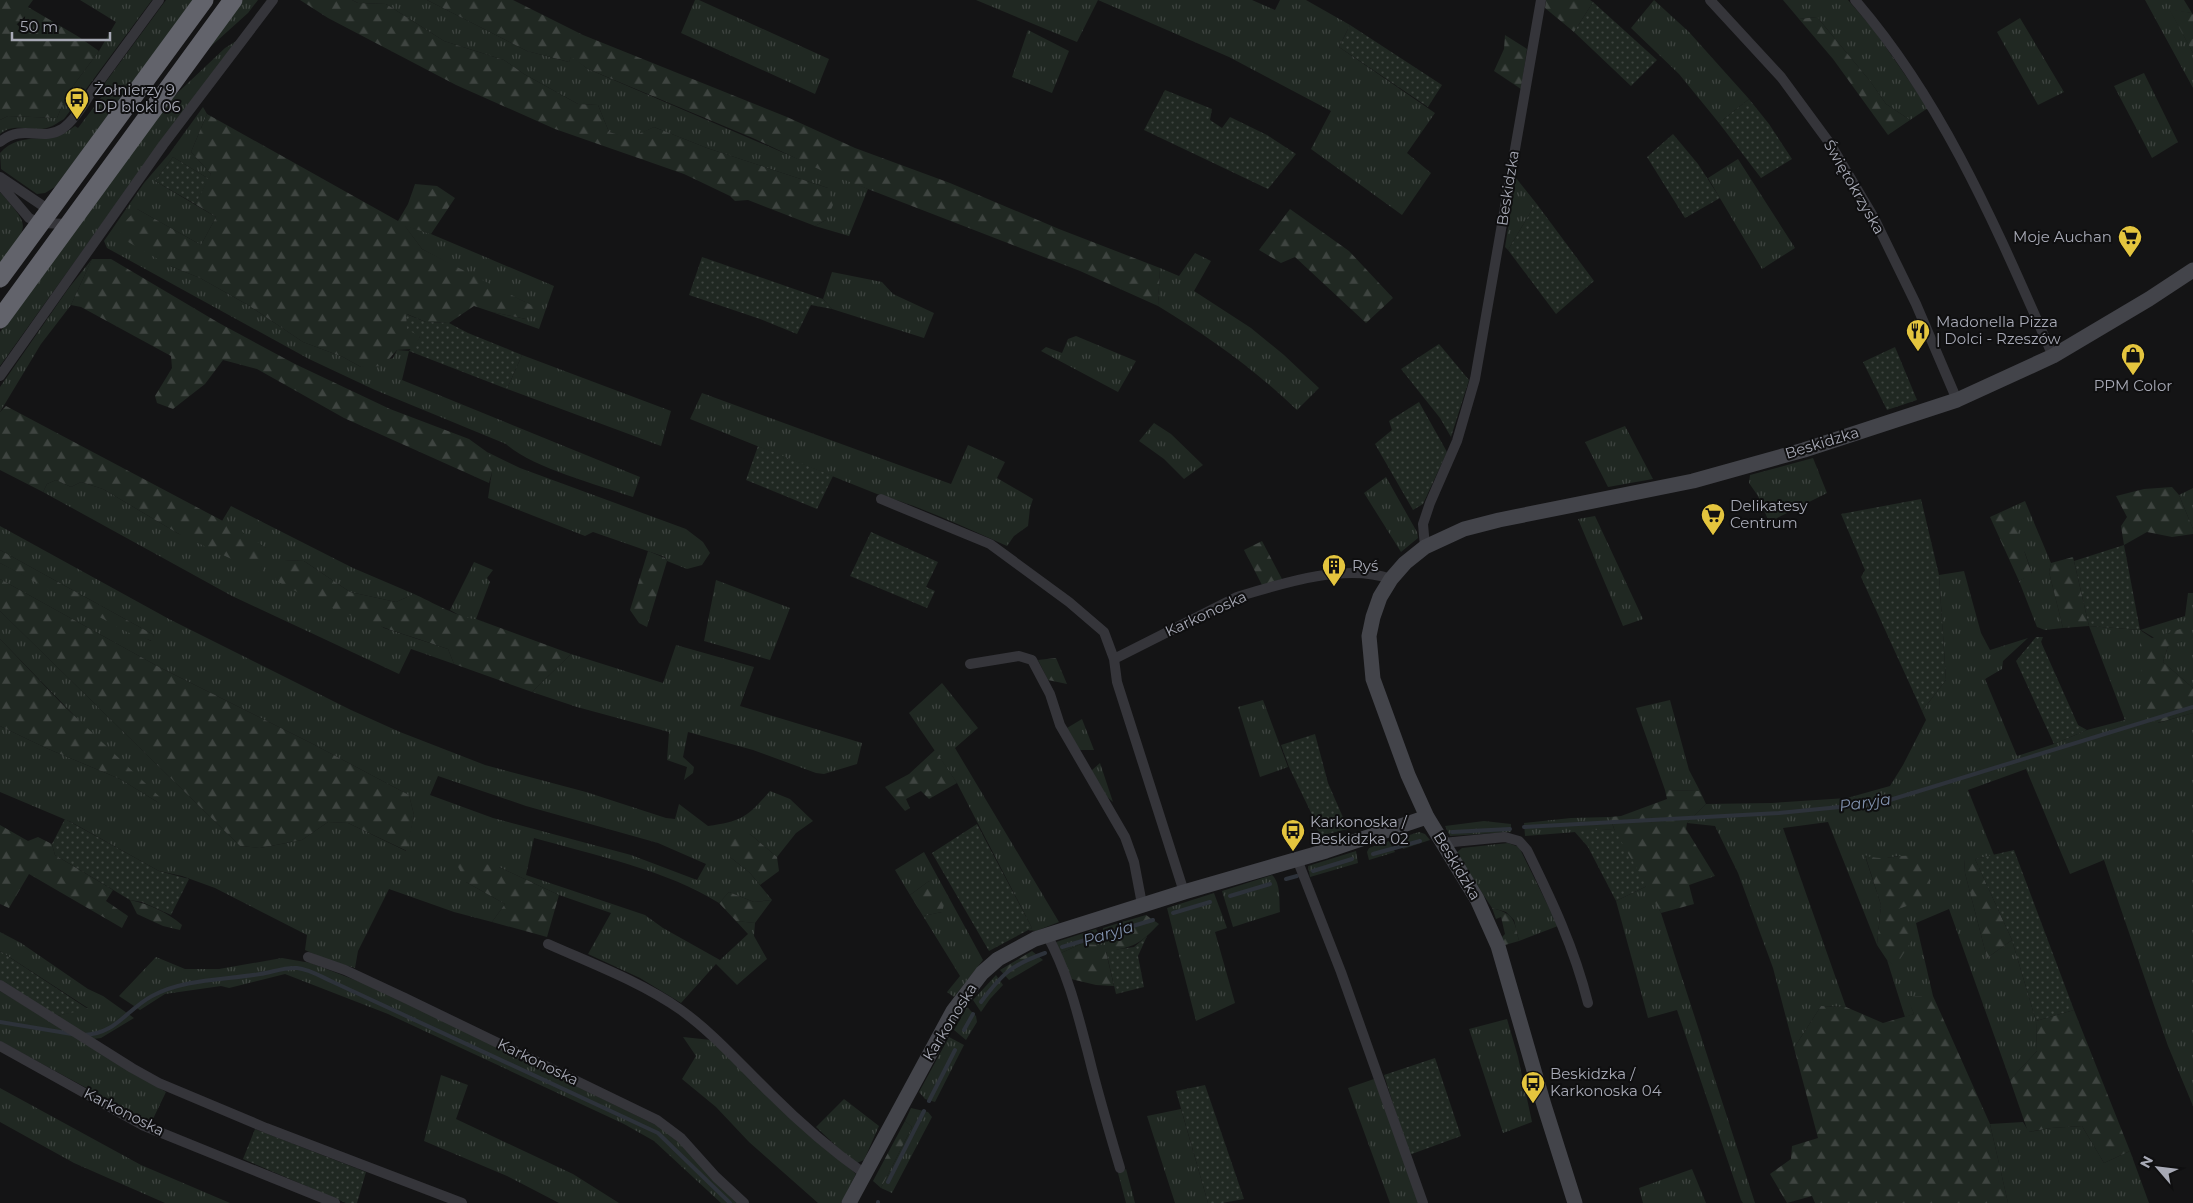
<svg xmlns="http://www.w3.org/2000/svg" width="2193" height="1203" viewBox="0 0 2193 1203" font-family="Montserrat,sans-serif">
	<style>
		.grass { fill: url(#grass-tufts); fill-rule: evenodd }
		.forest { fill: url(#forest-firs) }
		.garden { fill: url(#garden-dots) }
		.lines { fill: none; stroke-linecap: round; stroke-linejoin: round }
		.stream { stroke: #2d323a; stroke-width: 4 }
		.street { stroke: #35353a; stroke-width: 10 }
		.secondary { stroke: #43444a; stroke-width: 15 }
		.highway { stroke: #62636b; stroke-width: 19 }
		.labels { text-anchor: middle; stroke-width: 4; stroke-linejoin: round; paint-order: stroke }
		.poi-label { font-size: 15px; fill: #a7a9b5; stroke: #0f0f10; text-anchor: start }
		.street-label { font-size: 15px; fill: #a7a9b5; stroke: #0f0f10 }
		.water-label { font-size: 16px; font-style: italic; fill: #8091ad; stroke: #0f0f10 }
	</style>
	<defs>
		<pattern id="grass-tufts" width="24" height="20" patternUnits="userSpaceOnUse" patternTransform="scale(1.25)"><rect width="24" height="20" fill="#202822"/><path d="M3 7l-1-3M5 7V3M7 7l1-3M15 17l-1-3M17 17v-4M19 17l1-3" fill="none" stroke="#3e4440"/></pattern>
		<pattern id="forest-firs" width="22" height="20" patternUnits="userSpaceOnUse" patternTransform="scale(1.25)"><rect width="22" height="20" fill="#202822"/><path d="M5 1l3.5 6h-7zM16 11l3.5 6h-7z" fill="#3e4440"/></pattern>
		<pattern id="garden-dots" width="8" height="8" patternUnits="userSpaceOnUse" patternTransform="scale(1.25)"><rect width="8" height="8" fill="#202822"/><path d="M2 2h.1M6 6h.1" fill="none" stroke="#3e4440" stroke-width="1.8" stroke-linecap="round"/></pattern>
	</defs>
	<rect width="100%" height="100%" fill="#141415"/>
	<!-- grass -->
	<path class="grass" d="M80,0H152L64,119C57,123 51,128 42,129C27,130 13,123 0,134V120L8,116L57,118L67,94L99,51L116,22Z
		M166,0H193L55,187L45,193L37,194L1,169L0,153C21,129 49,147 75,126L78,128L106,91L102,87Z
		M243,0H258L248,13L208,49Z
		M352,0H427L527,51L569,62L571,56L588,69L868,189L849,236L815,226L826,220L828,188L707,148L654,127L630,139L609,132L598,105L578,104L524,74L504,60L444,41L386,4L358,3Z
		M695,0H699L829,59L815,94L681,33Z
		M976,0H1098L1077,42Z
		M1098,0H1252L1275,10L1280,0H1306L1350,25L1339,47L1435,113L1407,153L1431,173L1402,215L1311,149L1331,111L1229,57Z
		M1654,0L1689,32L1749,99L1719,123L1679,74L1631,28Z
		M1783,0H1848L1874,30L1928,108L1910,120L1886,104L1870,81L1817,17L1799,19Z
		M2145,0H2184L2192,13L2170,10L2193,53V88Z
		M2020,18L2064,92L2038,105L1997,32Z
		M1028,30L1069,51L1052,93L1012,77Z
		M241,38L166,134L0,366V332L108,183L171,99L225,48Z
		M2144,73L2178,142L2152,158L2114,86Z
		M203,107L207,114L191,152L211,174L209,179L173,157L155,181L216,217L201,245L137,209L170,266L200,278L248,305L303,342L343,357L361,367L393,358L397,350L409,351L402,380L640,477L633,497C596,484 533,468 506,444L375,390L309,359L107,248L104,241L144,183L169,154Z
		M1738,159L1795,248L1762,269L1708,178Z
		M1516,178L1536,203L1508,250L1505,247Z
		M0,192C33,229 28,225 0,263Z
		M404,225L431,234L554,286L539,329L492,312L526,319L525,302L483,282L422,249Z
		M1195,253L1211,261L1194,291L1251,328L1284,355L1319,388L1297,410C1253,368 1209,337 1158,306L1160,268L1179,276Z
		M92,259L71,305L41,344L0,412V387L68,289Z
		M832,272L882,282L893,294L934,313L924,338L832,309L823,299Z
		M1076,336L1136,361L1118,392L1041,351L1046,347L1062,353L1068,339Z
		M522,355L671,411L661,446L507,389Z
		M702,393L951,484L968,445L1005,462L997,478L1033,499L1030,508L1028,526L1014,536L1007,546C965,527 922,507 877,494L690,419Z
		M1154,423L1171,434L1203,465L1184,479L1164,459L1139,441Z
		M1625,426L1653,479L1608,487L1585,442Z
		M487,452L520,468L686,529L703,542L710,553L702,565L687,569L667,561L665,557L593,532L585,536L488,498L493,465Z
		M1813,458L1827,493L1769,522L1758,496L1749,483L1750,475Z
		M1386,477L1417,532L1418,538L1401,552L1364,493Z
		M56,480L71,487L81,482L103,489L179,534L266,548L222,521L231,506L353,568L414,594L396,602L350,592L304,561L284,560L384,628L448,649L454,664L411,649L399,674L232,596L43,492L47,484Z
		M2193,488V529L2179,495Z
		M2025,501L2051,563L2049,572L2063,628L2045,630L2037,627L2019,581L2032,573L2025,553L2001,512Z
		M1595,516L1643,619L1623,626L1578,519Z
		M0,526L169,619L351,710L400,732L485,765L586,792L666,818L675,819L679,804L708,826C743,821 747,817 770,791L790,799L813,821L796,833L777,857L750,834L730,857L750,873L772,900L754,902L729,892L719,903C669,871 591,854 534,838L526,875L645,915L663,928L720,960L748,934L736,921L755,923L754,936L767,959L737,985L716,964L681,1003L640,978L588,954L611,913L559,895L499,867L466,882L505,904L492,922L454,912L389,889L358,951L355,968L324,959L305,950L307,935L215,888L182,876L159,871L71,822L0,792V726L46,748L120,779L159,803L0,639V611L240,846L260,848L302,840L328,822L348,823L406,851L414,815L409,795L311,743L159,667L0,579V563L151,641L154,635L0,550ZM438,776L526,806L658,843L706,864L697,880L631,855L493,818L430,795Z
		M474,562L493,570L487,578L490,582L476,619H466L450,610Z
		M1964,571L1981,633L1990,650L2028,638L2003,661L2002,669L1985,679L2017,756L2054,744L2087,730L2125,720L2089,626L2140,630L2185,616L2188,593H2193V688L2163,662L2168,646L2141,630L2158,723L2193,713V1106L2168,1046L2104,860L2070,874L2026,769L1968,790L1994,855L1975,859H1964L1965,873L1987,958L2012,940L2036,1021L2037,1051L2010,1080L1949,909L1916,923L1933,996H1907L1914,1014L1905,1017L1887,960L1895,966L1898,909V856L1875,860L1865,856L1881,905L1877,945L1828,822L1783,828L1846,1007L1821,1006L1794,1048L1773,968L1738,873L1715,826L1687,823L1706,804L1772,803L1847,798L1890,786L1903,765L1926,720L1922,711L1946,680L1939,575Z
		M716,580L790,608L770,660L704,641Z
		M676,645L754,667L740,706L862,743L857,764L824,774L816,773L753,750L688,732L683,757L694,767L693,773L684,780L687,767L667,760L669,732L577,707L532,692L571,654L663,683Z
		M942,683L978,728L955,748L1059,922L1036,931L1028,930L1032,928L957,783L909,713Z
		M1263,700L1288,767L1260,777L1238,707Z
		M1670,700L1689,770L1700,791L1665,790L1636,708Z
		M1082,719L1094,750H1078L1067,728Z
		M1100,763L1113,802L1106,796L1091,771Z
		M1610,817L1614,829L1525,836L1524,823L1571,818Z
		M1484,821L1511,824V832L1450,836L1445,826Z
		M1419,832L1425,834L1430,840L1403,849L1397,839Z
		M1389,841L1395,852L1369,860L1367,852L1369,848Z
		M1508,843L1519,847L1558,926L1519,941L1514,920L1506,912L1492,908L1456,853L1462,848Z
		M1356,851L1358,863L1310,877L1308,866Z
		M924,852L983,960L954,997L947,992L960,976L923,916L942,912L929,881L910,895L895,870Z
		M1272,875C1281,883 1279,901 1280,912L1233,927L1222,891Z
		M1647,886L1661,913L1755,1203H1743L1741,1200L1677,1010L1648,1018L1616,901Z
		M1214,893L1227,928L1215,932L1235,1003L1196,1021L1167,908Z
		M1122,922L1105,941V945L1081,944L1061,953L1056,942L1096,929L1102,938H1104L1103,928Z
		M0,932L21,943L88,989L103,996L134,1018L101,1038L93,1039L57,1016L88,1008L0,951Z
		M156,957L185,969H219L282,958L311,963L373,987L662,1128L676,1139L739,1203H721L654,1141L624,1124L388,1014L285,974L229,988L221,986L165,994L140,1010L119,996Z
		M996,975L1003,985L990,999L981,1012L973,1000Z
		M0,991L166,1092L151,1123L0,1041Z
		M967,1007L976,1016L977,1022L966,1040L954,1030Z
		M1507,1019L1518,1057L1532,1122L1503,1133L1469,1029Z
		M683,1037L711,1040L856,1174L841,1203H818L749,1142L716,1107L682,1079L696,1056Z
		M949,1037L964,1045L935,1102L925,1099L919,1092Z
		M441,1075L468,1085L456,1119L573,1174L619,1203H559L507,1176L424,1141Z
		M1374,1079L1420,1203H1390L1348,1088Z
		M0,1088L141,1165L230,1203H165L74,1163L0,1122Z
		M844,1099L879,1126L864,1160L857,1163L848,1157L816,1127Z
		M911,1108L928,1112L932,1117L892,1193L881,1188L912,1127L905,1121Z
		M1181,1109L1208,1203H1175L1147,1116Z
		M2023,1122L2029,1132L2051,1128L2082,1126L2104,1163L2130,1151L2149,1203H2008L1990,1124Z
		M1126,1169L1135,1203H1126L1118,1173Z
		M1692,1169L1706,1203H1643L1639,1188Z"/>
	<!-- forest -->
	<path class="forest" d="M0,0H33L28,7L79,37L99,51L67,94L57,118L8,116L0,120Z
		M300,0H352L358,3L386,4L444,41L504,60L524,74L578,104L598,105L609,132L630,138L654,127L707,148L828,188L833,205L826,220L815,226L748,200L735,201L730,196L684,174L555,129L456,85L328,18Z
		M427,0H513L583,35L787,117L855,148L950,183L1059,229L1160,268L1158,306L1080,271L829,174L755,139L588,69L571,57L569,62L527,51Z
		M1546,0H1590L1593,2L1574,32L1545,8Z
		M2169,9L2192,13L2193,15V53Z
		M1817,17L1870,81L1886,104L1910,120L1888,135L1833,59L1799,19Z
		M1505,35L1527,49L1521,89L1494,71L1504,49Z
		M207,114L398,221L408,204L415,184L437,186L455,198L431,234L405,226L422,249L535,307L526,319L492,312L474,306L449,323L426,322L407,314L420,337L412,349L397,350L383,366L361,367L343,357L303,342L248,305L200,278L170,266L123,239L119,228L137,209L201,245L216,217L195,204L211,174L191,152Z
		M1290,209L1349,251L1393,298L1366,323L1295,257L1281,263L1259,250Z
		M92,259H111L219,323L295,364L390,409L469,439L487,452L494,465L489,483L344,418L257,369L223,360L205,384L173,409L157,403L155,396L172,368L171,356L81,307L71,305Z
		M6,406L238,529L266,548L263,574L179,534L103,489L81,482L71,487L56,480L47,484L43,492L0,470V412Z
		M2172,487L2179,495L2193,529V534L2172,537L2147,532L2124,545L2121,526L2127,517L2116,496L2144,489Z
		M2001,512L2016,527L2032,574L2019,581L1990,517Z
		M1262,541L1282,579L1262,585L1244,550Z
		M0,550L154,635L152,641L127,632L0,563Z
		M648,551L665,558L667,561L647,627L639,623L630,610Z
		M2073,557L2089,626L2063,628L2049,572L2051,563Z
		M284,560L304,561L350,592L396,602L414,594C430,601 461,619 476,619L571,654L532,692L454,664L448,649C389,629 328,611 275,580Z
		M0,579L159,667L311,743L409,795L414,815L407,851L348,823L328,822L302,840L260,848L240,846L0,611Z
		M2190,626L2193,639L2168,646L2163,662L2193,688V713L2157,723L2146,715L2140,657V630L2152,638Z
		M0,639L63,705L164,801L159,803L120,779L46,748L0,726Z
		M1056,658L1067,684L1048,680L1038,660Z
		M935,750L957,783L929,799L921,791L906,799L910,808L905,811L885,787L909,774Z
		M1665,790L1700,791L1706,804L1687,823L1686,829L1715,876L1689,885L1694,904L1661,913L1616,834L1610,817L1621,816L1667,799Z
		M0,825L28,841L38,837L52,844L55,855L113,890L106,901L128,916L122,928L29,874L9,908L0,904Z
		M750,834L777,857L779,871L760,885L750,873L730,857L727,839Z
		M1865,855C1883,863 1899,852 1917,857C1922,859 1926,864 1930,867V898L1898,909L1914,937L1895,967L1887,960L1877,945L1881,905Z
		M1964,859H1975L2012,940L1987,958L1965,873Z
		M472,861L499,867L559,895L547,937L492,922L505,904L466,882L456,863Z
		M929,881L945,901L942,912L923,916L910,895Z
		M729,892L754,902L772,900L755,923L736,921L719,903Z
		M130,900C149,904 167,912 182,925L180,930L163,926L137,914Z
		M1492,908C1515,914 1514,920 1519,941L1505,945L1502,937L1505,934L1501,917L1496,919Z
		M1146,915L1159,924C1138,946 1135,946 1106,952L1114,986L1096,985L1071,979L1061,953L1081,944L1105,945V941L1122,922Z
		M1032,951L1043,960L1009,980L1000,970Z
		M1906,996H1933L1990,1124L2008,1203H1815L1812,1196L1787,1203L1770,1174L1791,1159L1792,1146L1818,1138L1794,1048L1821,1006L1846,1007L1883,1023L1914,1014Z
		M2074,1010L2130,1151L2104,1163L2082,1126L2051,1128L2028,1132L2010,1080L2037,1051L2036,1021Z
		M905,1121L912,1127L881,1188L873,1181Z"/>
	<!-- garden -->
	<path class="garden" d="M1593,2L1657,60L1631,86L1574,32Z
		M1350,25L1442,85L1428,107L1339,47Z
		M1165,90L1212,109L1210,120L1222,128L1230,117L1267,135L1296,154L1268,189L1144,130Z
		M1749,99L1769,124L1792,159L1761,178L1719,123Z
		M1673,134L1698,164L1720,198L1685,218L1647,157Z
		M173,157L209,179L195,204L155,181Z
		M1536,203L1594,281L1556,314L1508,250Z
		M702,257L823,299L832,309L811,305L797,334L760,319L689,295Z
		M406,314L426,322L449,323L468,333L522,355L507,389L409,351L420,337L407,329Z
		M1439,344L1469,380L1451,437L1440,418L1401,369Z
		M1895,347L1917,400L1887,410L1863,362Z
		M1419,402L1447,452L1423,504L1413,510L1375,444L1392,430L1389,421Z
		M758,446L833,476L817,509L746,480Z
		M1921,499L1939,575L1946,680L1922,711L1861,577L1865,570L1841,514Z
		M871,532L938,562L926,587L935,591L927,608L850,576Z
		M2124,545L2140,630L2089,626L2074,561Z
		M2036,637H2043L2041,642L2078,725L2087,730L2054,744L2016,661Z
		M1315,734L1328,783L1348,829L1319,836L1316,823L1289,767L1281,745Z
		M65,819L159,871L189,879L171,915L142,902L130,900L55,855L52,844Z
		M977,824L1032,928L989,951L932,853Z
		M1614,829L1647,886L1616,901L1588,847L1574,831Z
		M2014,850L2074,1010L2036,1021L2012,940L1975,859Z
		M1147,936L1138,956L1144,987L1116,994L1106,951L1134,947Z
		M0,951L88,1009L57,1016L0,980Z
		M1435,1058L1461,1136L1409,1155L1384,1075Z
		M1205,1085L1244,1199L1222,1203H1208L1176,1091Z
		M255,1129L366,1172L357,1203H346L243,1159Z"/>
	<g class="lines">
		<!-- stream -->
		<path class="stream" d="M1524,827L1779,813L1880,803L2193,707
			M1452,832L1510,829
			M1373,854L1420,841
			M1313,871L1352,859
			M1286,879L1297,876
			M1230,896L1270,884
			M1173,913L1210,902
			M1062,947L1153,920
			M981,1002C1002,974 1011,965 1045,953
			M0,1022L72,1034
			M964,1030L973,1014
			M84,1035C116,1034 126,1010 152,996C183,979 224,980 260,974C273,972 284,967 297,968C309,969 322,977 333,982L658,1133L730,1203
			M929,1101L955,1050
			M888,1182L924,1111
			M878,1203V1202"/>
		<!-- street -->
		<path class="street" d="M1710,0L1781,77L1831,145L1873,216L1916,304L1957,400
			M1855,0C1945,104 1998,232 2053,356
			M0,142C23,123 42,142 62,129C75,120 84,103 93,90C115,60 137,30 159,0
			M0,177L52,212
			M0,184L29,218L40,223L69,224
			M0,376L163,145L273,0
			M881,499L990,544L1069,602L1104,632L1114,659L1117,682L1184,892
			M1425,547L1423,524L1430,503L1457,441L1475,379L1541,0
			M1114,659L1237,597C1283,583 1345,563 1391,579
			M970,664L1019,656L1032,660L1050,694L1060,725L1125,837L1134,862L1142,904
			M1443,843L1505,837L1519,841L1527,850C1552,901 1574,947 1588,1003
			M1297,859L1341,972L1423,1203
			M1047,935C1068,973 1078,1015 1089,1057C1098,1094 1109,1131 1120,1168
			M548,944C593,964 641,982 681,1010C713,1033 741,1065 770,1093C799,1122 831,1150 865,1174
			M308,957L345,970L405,998L657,1120L681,1138L716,1177L744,1203
			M0,985L132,1068L159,1083L266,1128L462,1203
			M0,1046L142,1125L335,1203"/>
		<!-- secondary -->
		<path class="secondary" d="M849,1203L953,1011L982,973L998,959L1035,939L1184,892L1326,851L1427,817
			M1575,1203L1544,1105L1498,946L1477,899L1427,817L1408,775L1373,679L1369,636L1373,617L1380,597L1391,579L1405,563L1425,547L1464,529L1499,520L1693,481L1804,450L1957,400L2053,356L2149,299L2193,270"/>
		<!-- highway -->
		<path class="highway" d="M0,278L204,0
			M0,319L233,0"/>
	</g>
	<!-- icons -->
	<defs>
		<g id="bus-pin" transform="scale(1.25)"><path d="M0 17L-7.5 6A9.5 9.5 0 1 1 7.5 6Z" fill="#e4c53e" stroke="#0f0f10"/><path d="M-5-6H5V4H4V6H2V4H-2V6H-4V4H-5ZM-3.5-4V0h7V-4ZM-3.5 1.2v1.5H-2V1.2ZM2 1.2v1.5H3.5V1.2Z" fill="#111"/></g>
		<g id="supermarket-pin" transform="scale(1.25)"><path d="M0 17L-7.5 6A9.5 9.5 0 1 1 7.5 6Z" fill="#e4c53e" stroke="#0f0f10"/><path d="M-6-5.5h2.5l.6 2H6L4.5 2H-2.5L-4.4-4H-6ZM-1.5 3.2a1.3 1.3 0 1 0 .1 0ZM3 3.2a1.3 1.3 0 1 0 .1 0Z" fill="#111"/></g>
		<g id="restaurant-pin" transform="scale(1.25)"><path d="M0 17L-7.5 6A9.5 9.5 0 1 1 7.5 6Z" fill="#e4c53e" stroke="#0f0f10"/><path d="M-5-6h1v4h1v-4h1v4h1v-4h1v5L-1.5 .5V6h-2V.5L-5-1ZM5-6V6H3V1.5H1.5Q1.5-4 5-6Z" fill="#111"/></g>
		<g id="shop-pin" transform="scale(1.25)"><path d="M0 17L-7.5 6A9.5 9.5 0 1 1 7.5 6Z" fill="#e4c53e" stroke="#0f0f10"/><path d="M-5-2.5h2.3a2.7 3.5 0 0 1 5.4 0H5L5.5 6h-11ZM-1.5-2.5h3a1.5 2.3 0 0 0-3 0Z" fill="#111"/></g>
		<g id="building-pin" transform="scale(1.25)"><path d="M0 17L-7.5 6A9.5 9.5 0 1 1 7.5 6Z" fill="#e4c53e" stroke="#0f0f10"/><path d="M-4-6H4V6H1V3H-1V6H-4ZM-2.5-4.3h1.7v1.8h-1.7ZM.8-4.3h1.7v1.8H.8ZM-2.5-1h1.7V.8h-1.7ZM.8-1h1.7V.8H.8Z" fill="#111"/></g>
	</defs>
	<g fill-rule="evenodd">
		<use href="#bus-pin" x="77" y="99"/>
		<use href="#supermarket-pin" x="2130" y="237"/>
		<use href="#restaurant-pin" x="1918" y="331"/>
		<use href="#shop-pin" x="2133" y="355"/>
		<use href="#supermarket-pin" x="1713" y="515"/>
		<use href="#building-pin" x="1334" y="566"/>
		<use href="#bus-pin" x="1293" y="831"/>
		<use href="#bus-pin" x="1533" y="1083"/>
	</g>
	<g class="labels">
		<!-- poi labels -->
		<g class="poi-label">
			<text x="94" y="95">Żołnierzy 9<tspan x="94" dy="17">DP bloki 06</tspan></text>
			<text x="2112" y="242" text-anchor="end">Moje Auchan</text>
			<text x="1936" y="327">Madonella Pizza<tspan x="1936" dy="17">| Dolci - Rzeszów</tspan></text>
			<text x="2133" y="391" text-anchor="middle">PPM Color</text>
			<text x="1730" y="511">Delikatesy<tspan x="1730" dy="17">Centrum</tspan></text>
			<text x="1352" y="571">Ryś</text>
			<text x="1310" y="827">Karkonoska /<tspan x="1310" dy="17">Beskidzka 02</tspan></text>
			<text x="1550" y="1079">Beskidzka /<tspan x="1550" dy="17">Karkonoska 04</tspan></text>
		</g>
		<!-- street labels -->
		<g class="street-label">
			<text transform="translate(1854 187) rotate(60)" y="5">Świętokrzyska</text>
			<text transform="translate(1508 188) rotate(-81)" y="5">Beskidzka</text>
			<text transform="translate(1822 443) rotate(-17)" y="5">Beskidzka</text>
			<text transform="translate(1206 614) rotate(-25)" y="5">Karkonoska</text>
			<text transform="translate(1457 866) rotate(59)" y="5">Beskidzka</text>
			<text transform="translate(950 1022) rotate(-58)" y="5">Karkonoska</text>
			<text transform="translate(538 1062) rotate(26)" y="5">Karkonoska</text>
			<text transform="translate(124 1112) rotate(27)" y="5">Karkonoska</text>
		</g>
		<!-- water labels -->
		<g class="water-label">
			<text transform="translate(1865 802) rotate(-8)" y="6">Paryja</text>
			<text transform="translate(1108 933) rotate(-17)" y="6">Paryja</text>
		</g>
	</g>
	<!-- north arrow -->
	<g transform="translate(2158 1168) rotate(298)" stroke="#0f0f10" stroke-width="4" paint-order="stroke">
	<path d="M0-4L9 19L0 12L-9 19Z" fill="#a7a9b5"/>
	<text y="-8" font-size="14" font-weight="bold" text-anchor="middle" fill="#a7a9b5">N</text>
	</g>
	<!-- scale -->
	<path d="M12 32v8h98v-8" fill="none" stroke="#a7a9b5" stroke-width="2.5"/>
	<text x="20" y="32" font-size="15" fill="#a7a9b5" stroke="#0f0f10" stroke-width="4" paint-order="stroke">50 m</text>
</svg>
